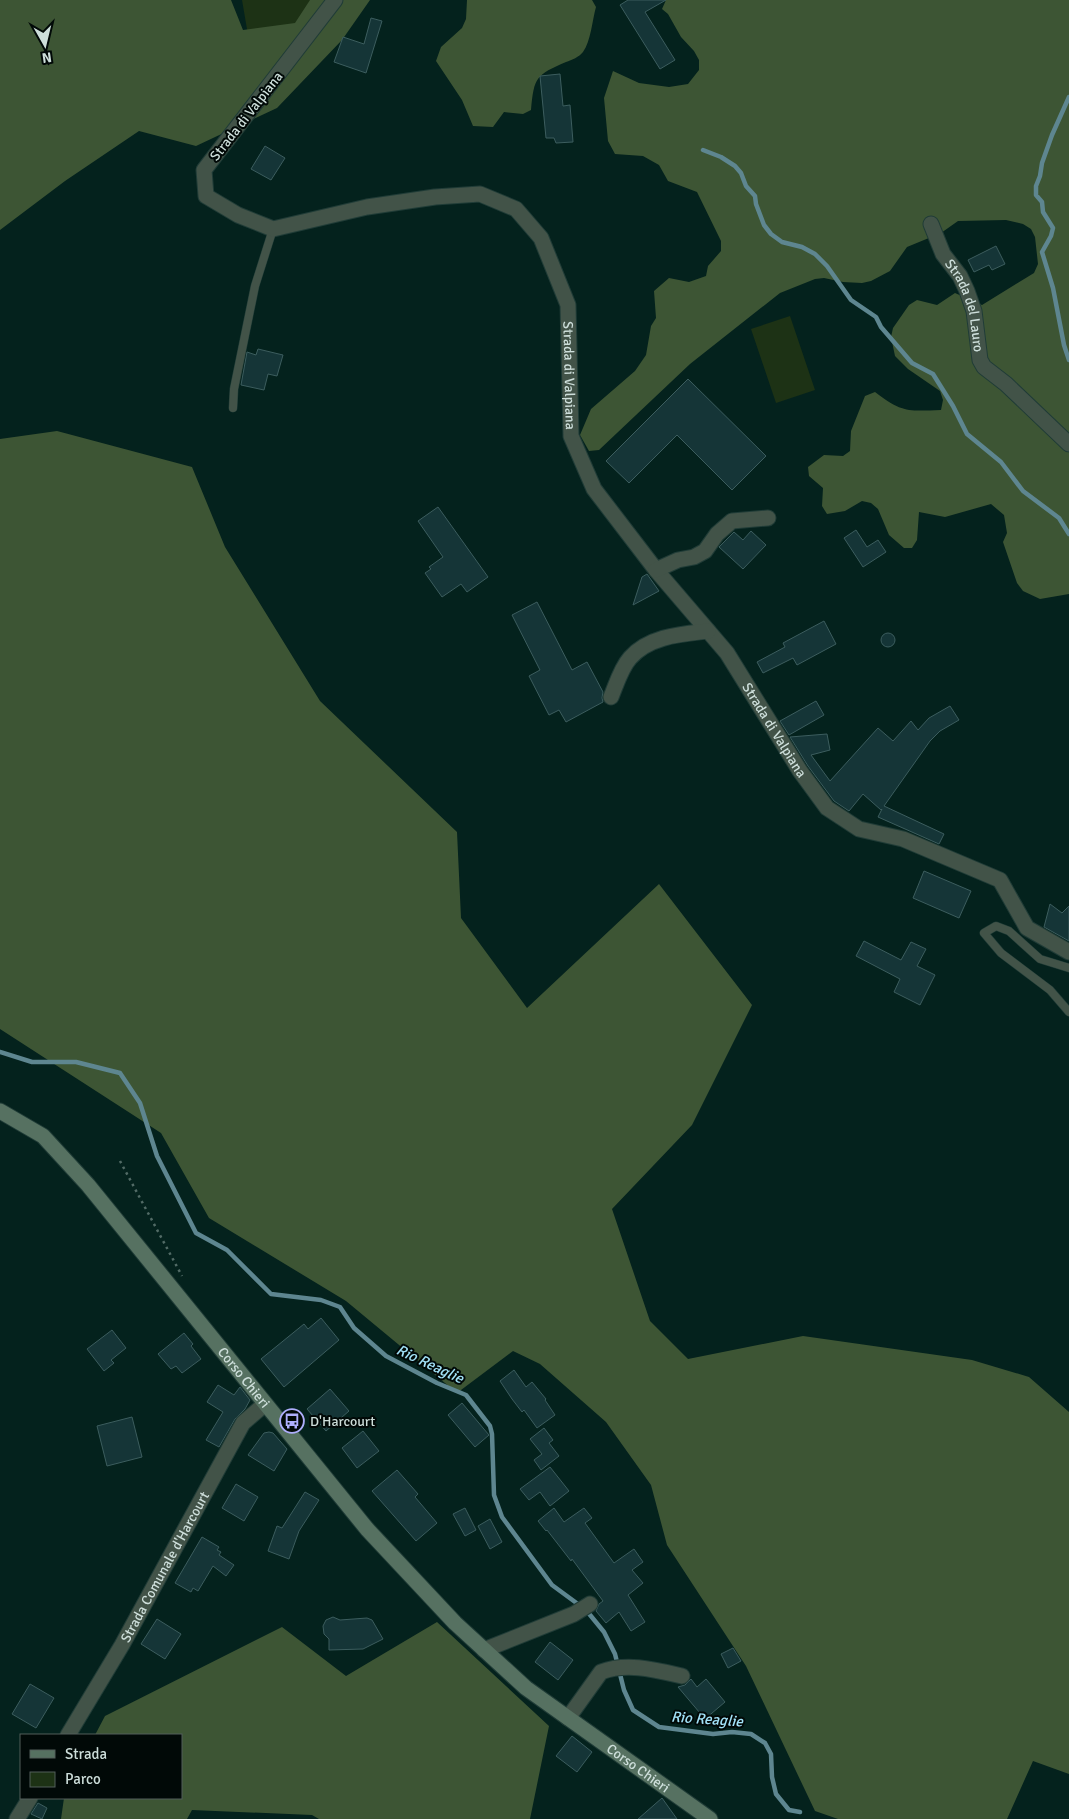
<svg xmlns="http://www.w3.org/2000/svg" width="1069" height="1819" viewBox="0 0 1069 1819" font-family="Signika,sans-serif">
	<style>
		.green { fill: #1d3215 }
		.forest { fill: #3d5534 }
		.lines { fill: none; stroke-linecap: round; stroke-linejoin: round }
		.stream { stroke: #5e8690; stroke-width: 4.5 }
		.building { fill: #153537; stroke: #3c5d5e }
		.lane-casing { stroke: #203c37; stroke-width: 9 }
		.street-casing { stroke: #203c37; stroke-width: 17 }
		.secondary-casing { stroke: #203c37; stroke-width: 17 }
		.path { stroke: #526b66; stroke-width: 2.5; stroke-dasharray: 2.5 4; stroke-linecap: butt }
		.lane { stroke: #425348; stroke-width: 8 }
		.street { stroke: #425348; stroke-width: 15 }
		.secondary { stroke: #567161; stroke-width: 15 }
		.labels { text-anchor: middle; stroke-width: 4; stroke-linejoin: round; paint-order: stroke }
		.street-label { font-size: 14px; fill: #cddeda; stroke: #010907 }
		.poi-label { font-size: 14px; fill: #cddeda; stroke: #010907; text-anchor: start }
		.water-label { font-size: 15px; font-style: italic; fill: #a2e2f8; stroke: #010907 }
	</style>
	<rect width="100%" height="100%" fill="#04221d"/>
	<!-- green -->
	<path class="green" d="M242,0H311L315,23L248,35Z
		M790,316L815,390L776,403L751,329Z"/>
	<!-- forest -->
	<path class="forest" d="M0,0H231L243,30L295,23L310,0H370L342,40L277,108L196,146L139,131L65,181L0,230Z
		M467,0H592L596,7C592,21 591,41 583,52C579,57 572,60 566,62C536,75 534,77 531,110L523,114L504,112L493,127L473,126L462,100L436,61L441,47L462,28L466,19Z
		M666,0H1069V594L1040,599L1023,591L1017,583L1003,542L1007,533L1004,515L991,504L945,517L919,512L917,540L912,548H904L889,535L878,509L871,503L862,501L845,511L827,514L822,506L823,488L809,476L808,467L824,455L843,456L850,451L851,431L865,396L875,392C902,413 908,411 941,410L943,400L940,391L908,369L895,356L891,337L893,328L909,305L917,300L937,305L955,293L982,305L1034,273L1038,264L1035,237L1031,229L1023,224L1006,220L958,221L941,233L907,247L890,271L871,281L862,283L843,282L824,278L815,279L780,293L690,364L599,450L589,451L580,435L591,409L635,371L646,355L651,326L656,318L654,291L669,278L689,282L706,276L708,266L721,251V241L697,192L668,181L659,165L643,156L615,154L608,141L604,98L613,71L639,83L669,87L688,84L699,70V60L694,51L681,37L668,14L662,9Z
		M57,431L192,467L225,547L320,701L457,832L461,918L527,1008L659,884L752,1005L692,1125L612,1209L650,1321L688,1359L803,1336L972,1360L1029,1377L1069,1412V1774L1033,1761L1007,1819H838L815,1811L746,1666L667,1545L651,1485L606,1422L540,1364L513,1351L457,1393L346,1301L209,1218L161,1133L0,1029V439Z
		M437,1622L549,1726L530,1819H319L312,1815L192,1810L187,1819H61L64,1798H181V1735H95L105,1716L282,1627L346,1676Z"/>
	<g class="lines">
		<!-- stream -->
		<path class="stream" d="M1069,97L1052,135L1042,163L1040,176L1036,186V195L1042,202L1043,212L1053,228L1051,236L1042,252L1053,288L1064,345L1069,360
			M703,150L721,157L735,166L741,173L746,186L755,196L756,204L764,225L771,234L782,242L802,247L815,254L827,266L851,300L876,317L881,327L912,363L933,374L953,406L967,434L1001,462L1023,491L1059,518L1069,534
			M0,1052L32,1062H76L120,1073L140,1103L157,1156L196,1233L227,1250L271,1294L321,1300L340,1307L354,1328L386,1356L437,1383L466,1395L490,1426L492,1434L494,1495L502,1517L552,1585L586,1610L604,1632L615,1654L624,1690L633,1710L659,1727L713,1734L732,1732L751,1734L765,1743L771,1754L772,1777L776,1794L789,1810L800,1812"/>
	</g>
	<!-- building -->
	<path class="building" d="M628,0H666L645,12L675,60L660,69L620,5Z
		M371,18L382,21L366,73L334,62L343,37L364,44Z
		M560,74L563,106L570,105L573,142L556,143L554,138H546L540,76Z
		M265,146L285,158L271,180L251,169Z
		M996,246L1005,264L992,270L989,265L974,272L968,260Z
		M258,349L283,355L277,376L268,374L264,390L241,385L247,352L256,355Z
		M688,379L766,456L732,490L677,435L629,483L606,461Z
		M438,507L488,577L467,592L461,584L442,597L425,573L431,569L429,567L443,557L418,521Z
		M856,530L867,547L878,540L886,552L863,567L844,538Z
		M751,531L766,545L743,569L719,547L734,532L743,540Z
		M647,574L659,591L633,605L642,577Z
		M537,602L572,670L587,662L603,692L602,698L603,702L566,722L559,710L549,715L529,676L540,670L512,615Z
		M824,621L836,644L797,665L793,658L763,673L757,662L785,647L783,643Z
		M881 640a7 7 0 1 1 14 0a7 7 0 1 1-14 0Z
		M816,701L824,715L789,735L780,721Z
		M950,706L959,720L940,731L930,741L884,806L944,834L939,844L878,817L882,809L881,810L863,794L849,811L834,801L808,766L790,737L827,734L830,750L811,755L830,781L878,728L893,741L911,721L918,730L929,718Z
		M924,871L971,891L959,918L913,898Z
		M1050,904L1062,913L1069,906V941L1044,927Z
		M864,941L901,960L911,942L926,949L917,966L935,975L920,1005L894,992L900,979L856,956Z
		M321,1318L339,1340L284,1387L261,1359L304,1324L308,1329Z
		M112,1330L126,1348L111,1360L114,1363L104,1371L87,1349Z
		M184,1333L193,1344L191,1346L201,1359L182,1373L176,1366L171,1369L158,1354Z
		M514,1370L526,1387L532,1382L546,1399L545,1400L555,1415L537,1428L524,1410L522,1412L512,1399L500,1381Z
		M218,1385L234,1395L240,1387L250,1400L245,1409L235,1419L219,1447L206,1440L223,1412L207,1402Z
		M330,1389L349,1411L326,1431L307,1409Z
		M462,1403L489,1435L475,1447L448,1415Z
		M132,1417L142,1457L107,1466L97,1426Z
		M544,1428L553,1440L549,1443L559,1456L541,1470L534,1460L542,1454L530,1439Z
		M363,1431L379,1451L357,1468L342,1448Z
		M269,1432L273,1433L287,1449L274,1471L248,1455L264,1433Z
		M550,1467L569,1491L550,1506L540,1492L529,1500L520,1489Z
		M397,1470L418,1494L415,1497L437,1523L416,1541L372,1491Z
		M236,1484L258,1497L244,1521L222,1508Z
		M305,1492L319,1500L299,1531L289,1559L268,1551L277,1526L282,1528Z
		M465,1508L476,1530L465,1536L453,1514Z
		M554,1508L564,1522L584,1508L592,1518L585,1523L614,1563L634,1549L643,1562L632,1570L643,1583L628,1595L645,1622L631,1631L619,1612L606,1623L596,1611L599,1604L603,1601L572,1559L571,1561L547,1530L546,1531L538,1521Z
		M490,1519L502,1542L490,1549L478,1526Z
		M202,1537L219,1547L217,1550L221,1552L219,1555L234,1565L226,1576L213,1566L198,1591L193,1588L191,1592L175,1583Z
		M333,1617L340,1620L367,1618L372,1620L383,1639L363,1649L329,1650V1639L324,1634L323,1626L326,1620Z
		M157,1619L181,1634L165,1659L141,1644Z
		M550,1642L573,1660L558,1680L535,1662Z
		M733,1648L741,1661L728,1668L721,1654Z
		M691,1679L697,1687L706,1679L725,1702L705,1719L678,1687L685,1685Z
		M30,1684L54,1698L36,1728L12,1714Z
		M572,1736L592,1752L577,1772L556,1756Z
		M662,1798L677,1819H638Z
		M38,1803L47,1808L42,1819L31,1814Z"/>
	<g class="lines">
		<!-- lane casing -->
		<g class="lane-casing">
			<path id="lane" d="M233,408L234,389L255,286L273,229
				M1069,968L1040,959L1009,931L996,926L984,933L1001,953L1050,990L1069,1012"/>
		</g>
		<!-- street casing -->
		<g class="street-casing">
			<g id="street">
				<path id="s1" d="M335,0L204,170L206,196L238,215L273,229L367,207L435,197L480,194L516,209L541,238L568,305L571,436L594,489L656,570L727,653L800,771L827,808L859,829L903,839L1000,880L1027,928L1069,952"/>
				<path id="s2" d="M931,224L943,254L960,276L967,291L974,311L980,360L984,367L1006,384L1069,444"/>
				<path d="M656,570L678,560L694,557L705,551L717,534L732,521L768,518"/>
				<path d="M611,697C616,685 621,668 630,658C649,636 682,634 708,631"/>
				<path d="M484,1650L574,1614L590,1604"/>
				<path d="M568,1718L601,1672C627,1662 656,1670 682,1676"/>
				<path id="s3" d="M68,1735L122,1645L243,1423L265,1404"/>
				<path d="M17,1819L30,1798"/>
			</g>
		</g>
		<!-- secondary casing -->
		<g class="secondary-casing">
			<g id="secondary">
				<path id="s4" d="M0,1111L43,1136L88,1185L367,1529L455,1623L526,1688L710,1819"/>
			</g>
		</g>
		<!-- path -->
		<path class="path" d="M120,1161L182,1276"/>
		<!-- lane -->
		<use href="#lane" class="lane"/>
		<!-- street -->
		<use href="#street" class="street"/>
		<!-- secondary -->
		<use href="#secondary" class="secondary"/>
	</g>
	<!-- icons -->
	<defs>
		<g id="bus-ring" transform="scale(1.25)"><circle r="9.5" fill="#010907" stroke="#aeaefb" stroke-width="1.5"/><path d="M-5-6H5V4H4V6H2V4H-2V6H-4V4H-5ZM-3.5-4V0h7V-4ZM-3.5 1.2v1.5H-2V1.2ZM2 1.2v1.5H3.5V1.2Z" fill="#aeaefb"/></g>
	</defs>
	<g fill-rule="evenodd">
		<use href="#bus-ring" x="292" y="1421"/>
	</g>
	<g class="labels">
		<!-- street labels -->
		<g class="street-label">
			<text transform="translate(246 116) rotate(-52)" y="5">Strada di Valpiana</text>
			<text dy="5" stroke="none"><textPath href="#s2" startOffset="90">Strada del Lauro</textPath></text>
			<text dy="5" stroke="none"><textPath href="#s1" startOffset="746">Strada di Valpiana</textPath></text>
			<text dy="5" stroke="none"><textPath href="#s1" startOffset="1166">Strada di Valpiana</textPath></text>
			<text dy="5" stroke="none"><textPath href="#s4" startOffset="364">Corso Chieri</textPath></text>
			<text dy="5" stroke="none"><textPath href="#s3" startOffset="194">Strada Comunale d'Harcourt</textPath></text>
			<text dy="5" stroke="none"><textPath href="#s4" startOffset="922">Corso Chieri</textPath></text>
		</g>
		<!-- poi labels -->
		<g class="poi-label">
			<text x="310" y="1426">D'Harcourt</text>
		</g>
		<!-- water labels -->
		<g class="water-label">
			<text transform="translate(430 1364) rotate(25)" y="5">Rio Reaglie</text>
			<text transform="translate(707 1719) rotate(4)" y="5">Rio Reaglie</text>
		</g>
	</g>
	<!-- legend -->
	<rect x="20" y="1734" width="162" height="65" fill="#010907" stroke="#535e5b"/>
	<rect x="30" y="1750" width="25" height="8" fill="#567161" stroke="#535e5b"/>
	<text x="65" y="1759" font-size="15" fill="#cddeda">Strada</text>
	<rect x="30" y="1772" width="25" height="15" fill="#1d3215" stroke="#535e5b"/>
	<text x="65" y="1784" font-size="15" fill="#cddeda">Parco</text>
	<!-- north arrow -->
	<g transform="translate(45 45) rotate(172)" stroke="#010907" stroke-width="4" paint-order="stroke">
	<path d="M0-4L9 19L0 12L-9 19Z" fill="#cddeda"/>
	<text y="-8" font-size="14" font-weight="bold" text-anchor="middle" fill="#cddeda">N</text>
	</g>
</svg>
